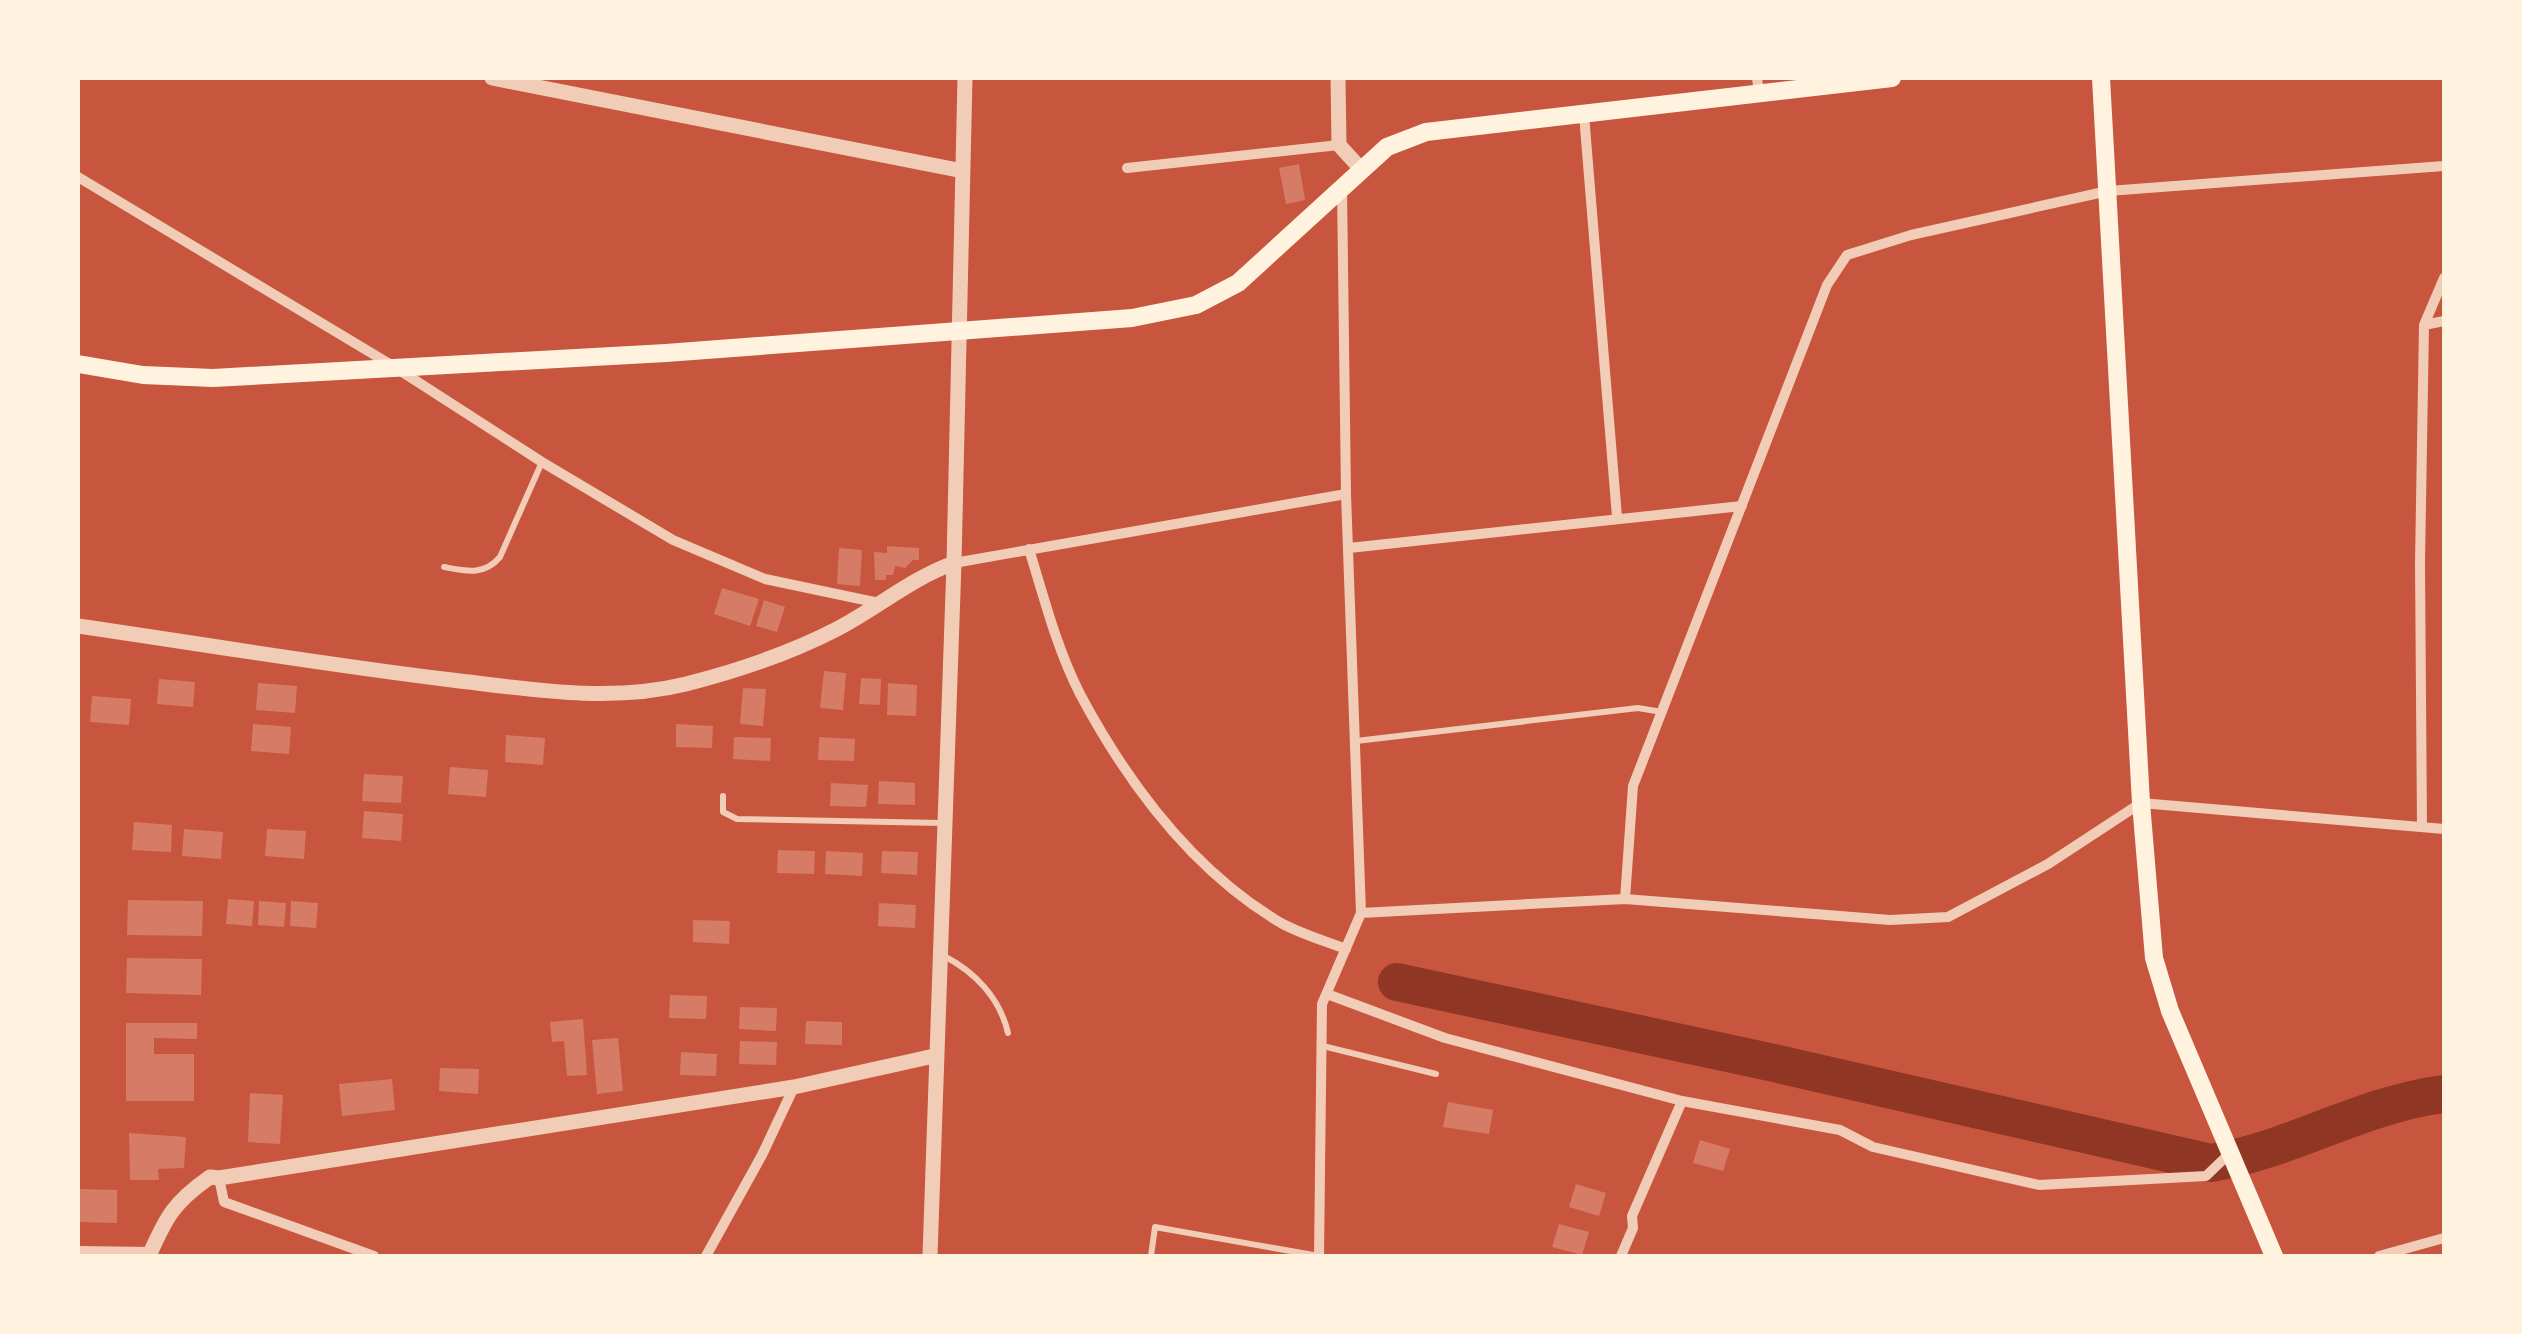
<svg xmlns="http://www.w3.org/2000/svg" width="2522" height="1334" viewBox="0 0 2522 1334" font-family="Manrope,sans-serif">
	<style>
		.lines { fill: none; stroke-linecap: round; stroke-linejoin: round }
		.river { stroke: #8f3625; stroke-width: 38 }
		.building { fill: #d67c66 }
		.service { stroke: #f1ccb7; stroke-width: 6 }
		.minor { stroke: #f1ccb7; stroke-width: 10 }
		.tertiary { stroke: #f1ccb7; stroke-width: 15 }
		.secondary { stroke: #fff3e0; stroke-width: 18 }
	</style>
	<rect width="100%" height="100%" fill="#c8553d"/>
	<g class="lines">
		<!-- river -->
		<path class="river" d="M1397,982L1774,1063L2211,1163C2291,1150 2363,1104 2444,1094"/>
	</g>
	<!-- building -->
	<path class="building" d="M1299,164L1305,200L1286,204L1279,168Z
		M887,546L919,548V560H913L905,568L895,566L893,575H886V580H875L874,552L887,553Z
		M839,548L862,550L860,586L837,584Z
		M722,588L759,599L750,626L714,614Z
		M764,600L785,607L777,632L756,626Z
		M824,671L846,673L843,710L820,708Z
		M861,678L881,679L880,705L859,704Z
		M159,679L195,682L193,707L157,704Z
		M258,683L297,686L295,713L256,710Z
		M888,683L917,685L916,716L887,715Z
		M743,688L766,689L763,726L740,724Z
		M92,696L131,699L129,725L90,722Z
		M253,724L291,727L289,754L251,751Z
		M676,724L713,726L712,748L676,747Z
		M506,735L545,738L543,765L505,762Z
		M734,737L771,738L770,761L733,759Z
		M819,737L855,739L854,761L818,760Z
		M450,767L488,770L486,797L448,794Z
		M364,774L403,776L401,803L362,801Z
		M879,781L915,783V805L878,804Z
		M831,783L868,785L866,807L830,806Z
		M364,811L403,814L401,841L362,838Z
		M134,822L172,825L171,852L132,850Z
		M184,829L223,832L221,859L182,856Z
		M267,829L306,831L304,859L265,856Z
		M778,850L815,851L814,874L777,873Z
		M826,851L863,853L862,876L825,874Z
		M882,851L918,852L917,875L881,873Z
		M228,899L254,901L252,926L226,924Z
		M128,900L203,901L202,936L127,935Z
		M259,901L286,903L284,927L258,925Z
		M291,901L318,903L316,928L290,926Z
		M879,903L916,905L915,928L878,926Z
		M693,920L730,921L729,944L693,942Z
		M127,958L202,959L201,995L126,993Z
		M670,995L707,996L706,1019L669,1018Z
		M740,1007L777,1008L776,1031L739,1029Z
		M583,1019L587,1075L567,1076L564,1041L552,1042L550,1022Z
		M806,1021L842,1022V1045L805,1044Z
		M126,1023H197V1039L154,1038V1054H194V1101H126Z
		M618,1038L623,1091L597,1094L592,1040Z
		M740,1041L777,1042L776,1065L739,1064Z
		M681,1052L717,1054L716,1076L680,1075Z
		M440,1068L479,1069L478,1094L439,1091Z
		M392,1079L395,1110L342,1116L339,1084Z
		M250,1093L283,1095L280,1144L248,1142Z
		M1448,1102L1493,1110L1489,1134L1443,1127Z
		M129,1133L186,1137L184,1168L158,1169L159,1180H130Z
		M1700,1140L1730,1149L1723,1171L1693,1163Z
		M1576,1184L1606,1193L1599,1216L1569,1207Z
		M78,1189L117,1190V1223L78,1222Z
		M1559,1224L1589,1232L1582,1255L1552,1247Z"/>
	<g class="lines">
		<!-- service -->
		<path class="service" d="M444,567C466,571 484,576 500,557L542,462
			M1356,741L1638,708L1662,712
			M723,796V812L737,819L942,823
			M944,956C975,972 1000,998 1008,1033
			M1323,1046L1436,1074
			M1151,1256L1155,1227L1319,1256"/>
		<!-- minor -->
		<path class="minor" d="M1757,78L1759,93
			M1584,115L1617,517
			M1127,168L1339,145
			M78,177L393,366L542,462L673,540L765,579L879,603
			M2424,325L2444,321
			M1349,548L1742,506
			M1029,549C1044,598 1057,649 1080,694C1128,784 1193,871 1281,923C1301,934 1325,941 1346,949
			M954,563L1346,494
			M2422,827L2420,563L2424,325L2444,278
			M1625,899L1633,786L1827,285L1847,255L1911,235L2108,191L2444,166
			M1361,913L1625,899L1890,920L1948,917L2048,864L2141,803L2444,829
			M1327,994L1445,1038L1682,1101L1840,1130L1873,1147L2039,1185L2206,1176L2231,1152
			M219,1178L224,1202L374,1256
			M78,1251L151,1252
			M706,1256L762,1155L794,1087
			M1319,1256L1322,1004L1361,913L1346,494L1342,188
			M1621,1256L1633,1228L1632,1216L1682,1101
			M2379,1256L2444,1238"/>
		<!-- tertiary -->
		<path class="tertiary" d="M492,78L963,171
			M1338,78L1339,145L1361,169
			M78,626C202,644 327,665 452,680C529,689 610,703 686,684C737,671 788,654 835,630C876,609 910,579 954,563
			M149,1256C166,1217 174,1202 210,1177L219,1178L794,1087L934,1056
			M930,1256L954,563L965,78"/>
		<!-- secondary -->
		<path class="secondary" d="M2101,78L2141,803L2154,958L2170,1011L2274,1256
			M78,364L143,375L213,378L666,353L1132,318L1196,305L1238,283L1387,147L1426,132L1892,78"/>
	</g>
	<!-- border -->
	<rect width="2522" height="1334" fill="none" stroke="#fff3e0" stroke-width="160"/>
</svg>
